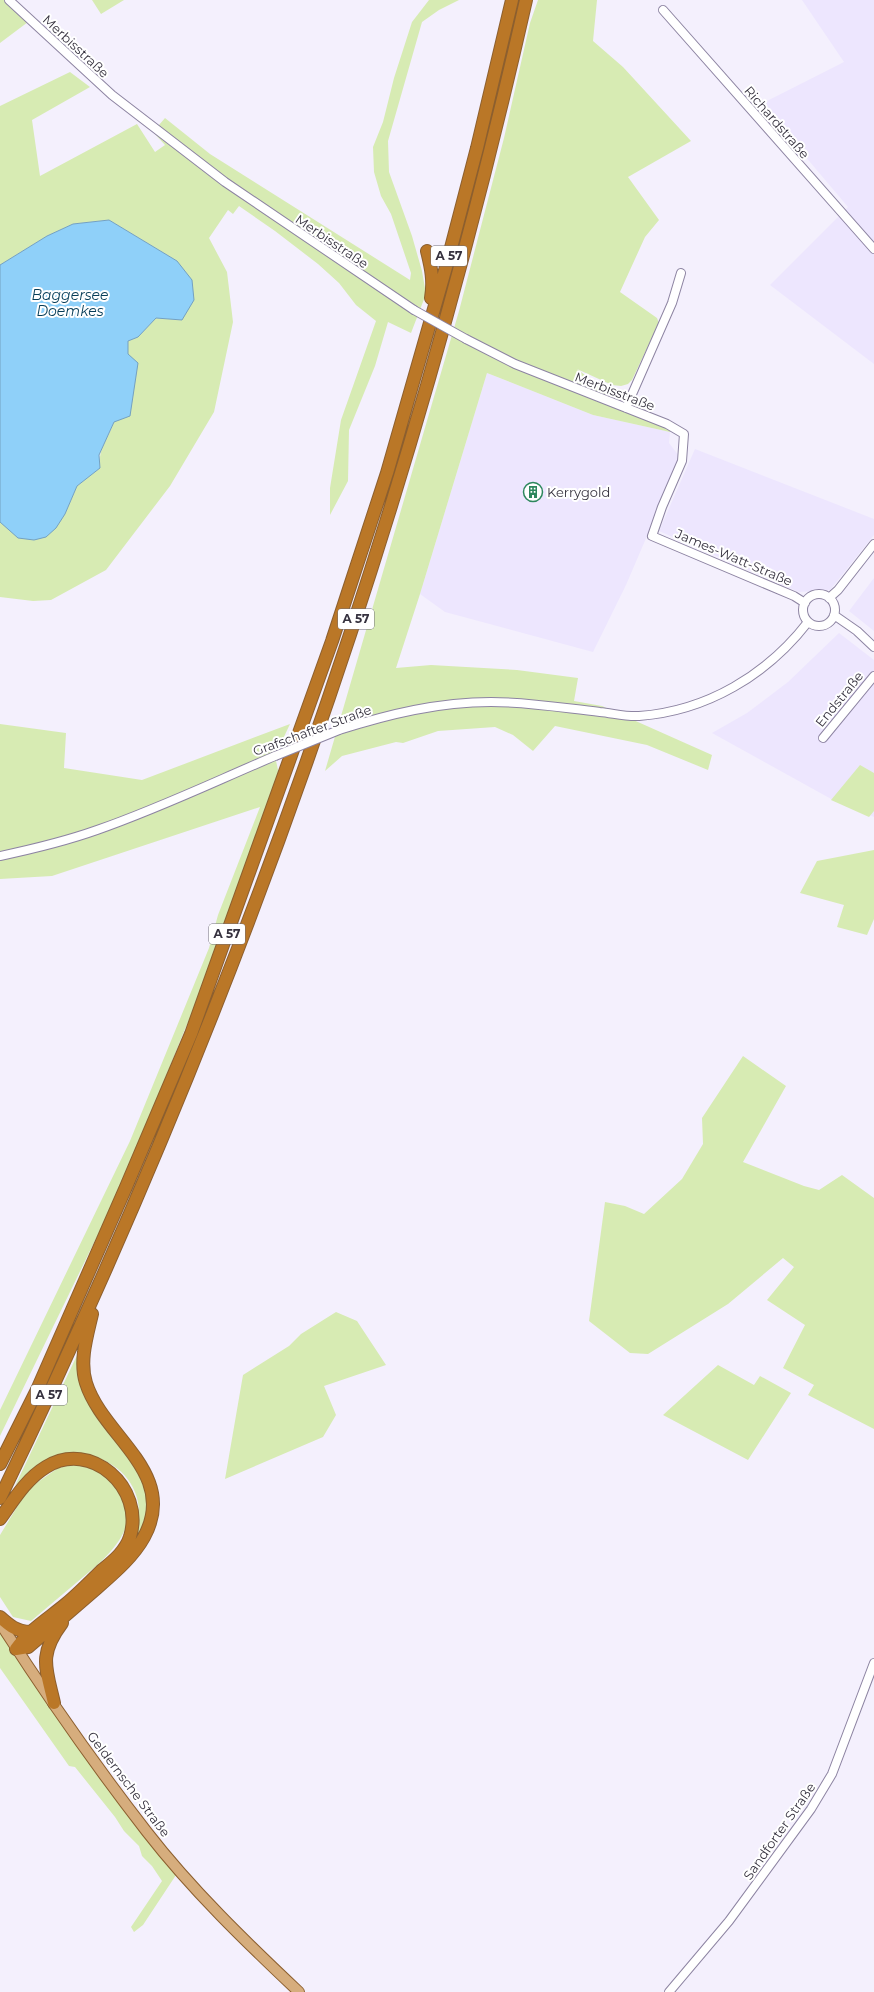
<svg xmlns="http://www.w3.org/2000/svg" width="874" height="1992" viewBox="0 0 874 1992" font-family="Montserrat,sans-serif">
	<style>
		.built { fill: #ede6fe }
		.green { fill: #d7ebb3 }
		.water { fill: #8fd0f9; stroke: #74a1c1 }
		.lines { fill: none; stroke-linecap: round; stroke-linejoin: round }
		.minor-casing { stroke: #8d84a2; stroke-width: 10 }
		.major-casing { stroke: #8c5f2f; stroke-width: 12 }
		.highway-casing { stroke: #8c5f2f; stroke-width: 14 }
		.minor { stroke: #fff; stroke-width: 8 }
		.major { stroke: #d6ad7d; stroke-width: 10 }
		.highway { stroke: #ba7727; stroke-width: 12 }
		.minor-bridge-casing { stroke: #8d84a2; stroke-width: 10; stroke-linecap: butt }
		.minor-bridge { stroke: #fff; stroke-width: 8 }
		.labels { text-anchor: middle; stroke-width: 4; stroke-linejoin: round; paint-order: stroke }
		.shield { fill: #fff; stroke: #727079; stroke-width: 1 }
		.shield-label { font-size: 12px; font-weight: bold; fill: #36323f }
		.street-label { font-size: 13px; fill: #36323f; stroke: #fff }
		.poi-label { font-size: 13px; fill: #36323f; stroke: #fff; text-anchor: start }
		.water-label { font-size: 14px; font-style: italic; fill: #063d58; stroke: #fff }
	</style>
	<rect width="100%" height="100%" fill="#f4f0fd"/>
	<!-- built -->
	<path class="built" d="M802,0H874V364L770,285L848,207L761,104L844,62Z
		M487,373L593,415L670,432L669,443L679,456L677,466L626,585L593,652L445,612L420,594Z
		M695,449L874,519V535L830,590L799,592L659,531Z
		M874,578V631L849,611Z
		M839,633L874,660V817L833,800L712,733L747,713L788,682Z"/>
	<!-- green -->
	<path class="green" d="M0,0H14L28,22L0,43Z
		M92,0H124L101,14Z
		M429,0H459L439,10L422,22L388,141L389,172L412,236L422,271L426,294L411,333L388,322L375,366L349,430L348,481L330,515V488L341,420L376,321L356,305L339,283L318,264L275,231L239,206L233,214L228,210L209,238L227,272L233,322L214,412L170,486L106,570L51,600L33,601L0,597V522L4,525L65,514L77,486L100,468C98,446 108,441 114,421C121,398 127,366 128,341L138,337L156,318L182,320L177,261L109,220L73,224L47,236L0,265V106L70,72L90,87L32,120L40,176L137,124L155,152L165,145L153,132L165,118L210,154L410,280L411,273L391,214L381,196L374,172L373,147L383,122L394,78L412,22Z
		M538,0H597L593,41L623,67L691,141L628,177L659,220L645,237L620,292L657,318L659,323L632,380L628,384L621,386L612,385L577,369L605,390L606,397L671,428L670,432L593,415L487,373L420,594L396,668L431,665L517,670L578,678L574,701L602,706L712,755L708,770L647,745L555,726L533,751L513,735L495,727L438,731L403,743L396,742L342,756L325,771L459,311L504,138L530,23Z
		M0,724L66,733L64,768L142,780L290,724L275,756L281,784L236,916L185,1029L122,1185L0,1436V1410L130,1141L209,948L218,915L260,807L52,876L0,879Z
		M860,765L874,773V811L869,817L831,800Z
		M874,850V919L867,935L837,927L844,905L800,893L817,861Z
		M743,1056L786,1086L743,1162L804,1186L819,1190L842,1175L874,1198V1429L808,1395L814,1385L783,1368L805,1325L767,1300L794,1267L783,1258L728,1304L648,1354L630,1353L589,1321L605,1202L625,1206L644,1214L682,1179L703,1144L702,1118Z
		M336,1312L357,1321L386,1365L324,1386L336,1415L323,1437L225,1479L243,1375L289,1346L301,1334Z
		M80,1349V1377L145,1482L149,1504L145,1524L131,1550C135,1533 142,1515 137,1498C128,1462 80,1443 48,1459C35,1465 25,1476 15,1486Z
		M718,1365L754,1385L760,1376L791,1393L748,1460L663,1415Z
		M72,1465C95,1466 104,1473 118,1490C148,1527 101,1562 76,1583C61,1596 46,1608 31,1621L13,1617L0,1597V1535L28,1489L58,1468Z
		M0,1631L178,1872L143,1925L134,1932L131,1927L162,1881L152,1866L142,1856L139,1846L124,1831L115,1817L75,1767L69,1766L0,1668Z"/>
	<!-- water -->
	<path class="water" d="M109,220L177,261L192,280L194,300L182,320L156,318L138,337L128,341V354L138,363L130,416L114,422L99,455L100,468L77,486L65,514L56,528L46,537L34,540L18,538L0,522V265L47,236L73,224Z"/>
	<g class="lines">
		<!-- minor casing -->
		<g class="minor-casing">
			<path id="minor" d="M9,0L112,95L225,182L414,310
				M663,10L874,249
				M466,339L515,364L667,424L684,434L682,461L662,507L652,536L794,596L805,603
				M626,408L672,303L681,273
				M803 610a16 16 0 1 1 32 0a16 16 0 1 1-32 0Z
				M829,598L838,590L874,544
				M834,615L857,631L874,647
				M339,730C389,714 439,702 491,702C528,702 563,708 600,712C612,713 626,717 639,716C707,711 767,675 808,622
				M823,738L874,676
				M0,856C33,849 66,841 97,830C158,809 216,781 275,756
				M669,1992L729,1921L811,1809L832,1774L874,1663"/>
		</g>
		<!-- major casing -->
		<g class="major-casing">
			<path id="major" d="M0,1623C46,1695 95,1765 147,1832C192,1890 246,1942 299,1992"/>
		</g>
		<!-- highway casing -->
		<g class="highway-casing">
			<path id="highway" d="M427,251C431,267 434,281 431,298
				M0,1464L37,1390L126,1187L191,1034L332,641L387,473L446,267L477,148L512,0
				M0,1498C231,1020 409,518 526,0
				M0,1519C13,1501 26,1479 46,1467C91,1439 145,1488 130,1537C125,1552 113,1561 101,1571C90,1582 78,1594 66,1604C48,1619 29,1630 16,1649
				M0,1617C10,1626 16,1631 30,1632
				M16,1649L28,1647C51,1628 74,1608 97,1588C114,1573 133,1557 144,1537C179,1473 103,1437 86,1383C79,1361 87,1336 92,1314
				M54,1703C46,1668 38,1655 62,1623"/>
		</g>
		<!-- minor -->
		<use href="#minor" class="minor"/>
		<!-- major -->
		<use href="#major" class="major"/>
		<!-- highway -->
		<use href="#highway" class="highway"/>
		<!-- minor-bridge casing -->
		<g class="minor-bridge-casing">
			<path id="minor-bridge" d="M414,310L466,339
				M275,756L339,730"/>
		</g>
		<!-- minor-bridge -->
		<use href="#minor-bridge" class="minor-bridge"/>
	</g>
	<!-- icons -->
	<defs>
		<g id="building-ring" transform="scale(1)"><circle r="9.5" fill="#fff" stroke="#2d875d" stroke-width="1.5"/><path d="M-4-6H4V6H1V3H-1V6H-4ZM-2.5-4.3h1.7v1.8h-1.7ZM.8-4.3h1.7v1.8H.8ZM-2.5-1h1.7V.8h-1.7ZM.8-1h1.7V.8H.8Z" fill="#2d875d"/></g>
	</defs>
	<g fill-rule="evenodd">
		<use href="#building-ring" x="533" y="492"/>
	</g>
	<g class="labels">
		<!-- shield labels -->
		<g class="shield">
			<rect x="431" y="246" width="36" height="20" rx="3"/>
			<rect x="338" y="609" width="36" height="20" rx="3"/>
			<rect x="209" y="924" width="36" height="20" rx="3"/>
			<rect x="31" y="1385" width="36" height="20" rx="3"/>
		</g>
		<g class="shield-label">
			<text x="449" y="260">A 57</text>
			<text x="356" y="623">A 57</text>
			<text x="227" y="938">A 57</text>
			<text x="49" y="1399">A 57</text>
		</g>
		<!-- street labels -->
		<g class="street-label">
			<text transform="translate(76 46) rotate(43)" y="5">Merbisstraße</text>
			<text transform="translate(777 122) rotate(49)" y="5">Richardstraße</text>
			<text transform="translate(332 241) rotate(34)" y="5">Merbisstraße</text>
			<text transform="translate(615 391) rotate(21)" y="5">Merbisstraße</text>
			<text transform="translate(734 557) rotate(23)" y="5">James-Watt-Straße</text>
			<text transform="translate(839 699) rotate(-51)" y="5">Endstraße</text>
			<text transform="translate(312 730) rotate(-20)" y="5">Grafschafter Straße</text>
			<text transform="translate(129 1784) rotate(53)" y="5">Geldernsche Straße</text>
			<text transform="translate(779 1831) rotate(-55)" y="5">Sandforter Straße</text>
		</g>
		<!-- poi labels -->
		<g class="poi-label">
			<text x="547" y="497">Kerrygold</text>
		</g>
		<!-- water labels -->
		<g class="water-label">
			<text x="70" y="300">Baggersee<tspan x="70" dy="16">Doemkes</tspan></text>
		</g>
	</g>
</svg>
